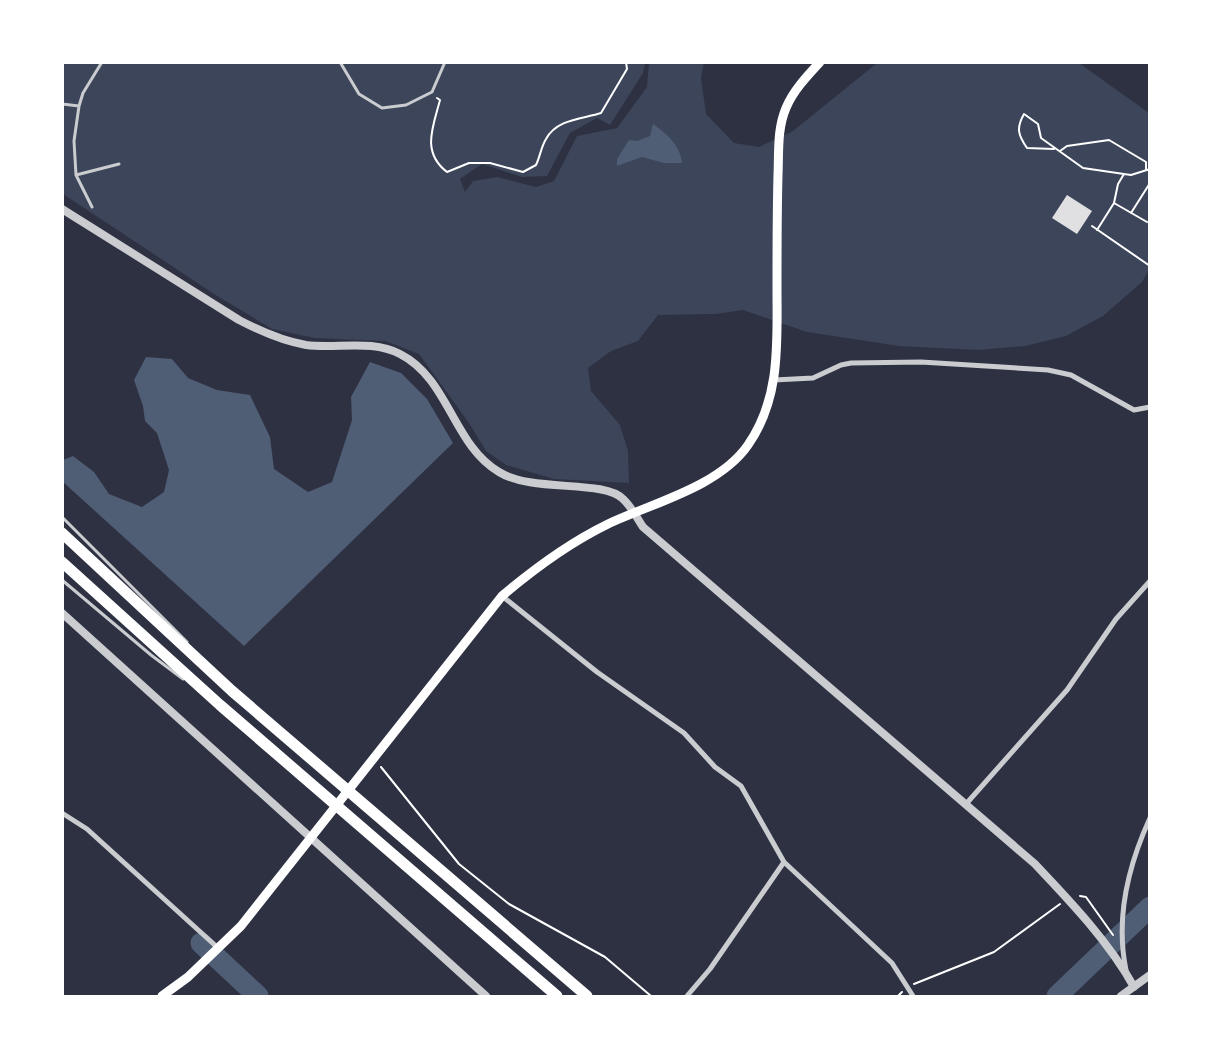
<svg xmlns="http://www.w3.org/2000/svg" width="1212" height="1059" viewBox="0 0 1212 1059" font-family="Karla,sans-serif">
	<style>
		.green { fill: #3c4559 }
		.water { fill: #4f5d75 }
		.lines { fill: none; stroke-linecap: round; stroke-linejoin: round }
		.river { stroke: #4f5d75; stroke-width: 21 }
		.building { fill: #e0e0e3 }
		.path { stroke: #fff; stroke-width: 2 }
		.service { stroke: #caccd0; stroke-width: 3 }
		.minor { stroke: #caccd0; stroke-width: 5 }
		.tertiary { stroke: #caccd0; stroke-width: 8 }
		.secondary { stroke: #fff; stroke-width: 9 }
		.motorway { stroke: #fff; stroke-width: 11 }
	</style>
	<rect width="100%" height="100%" fill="#2d3142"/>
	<!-- green -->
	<path class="green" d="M62,63H645L643,73L610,125L597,118L570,133L547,176L522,177L482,164L460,179L465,192L473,181L497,177L536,187L554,181L577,136L617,128L647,87L649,63H704L701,78L706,114L734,143L759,147L793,131L877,63H1079L1149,113V270L1142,282L1103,316L1066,336L1025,346L978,350L899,346L807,332L743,310L716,314L658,315L638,341L611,351L588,368L591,391L620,425L628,451L629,483L554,479L506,465L486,451L469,423L419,354L385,341L314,338L272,329L214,294L63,194Z"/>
	<!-- water -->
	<path class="water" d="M653,124C666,133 681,146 682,163H664L642,157L617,166V159L629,140L637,141L650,136Z
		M146,357L172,359L188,378L217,390L250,395L270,437L274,469L308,492L332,482L352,420L351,397L370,362L401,373L427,399L453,443L244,646L63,482V460L73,456L94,472L109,494L142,507L164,492L169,470L157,433L145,421L143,406L134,380Z"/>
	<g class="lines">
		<!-- river -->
		<path class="river" d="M201,943L258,996
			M1057,996L1150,907"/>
	</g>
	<!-- building -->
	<path class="building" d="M1067,195L1092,211L1077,234L1052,218Z"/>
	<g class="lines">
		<!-- path -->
		<path class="path" d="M437,98L440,100C433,127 421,152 447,172L469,163H490L523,172L536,165C540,157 541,147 546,139C557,119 582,119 601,113L627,69L626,62
			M1054,149L1027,148C1018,135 1016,128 1024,114L1038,124L1041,138L1083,168L1124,174L1118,184L1114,203
			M1060,151L1067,146L1109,140L1146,162V169
			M1124,174L1131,175L1150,169
			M1131,213L1150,183
			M1092,226L1150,266
			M1097,230L1114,203L1147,222
			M381,767L459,864L509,904L605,957L651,996
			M1080,896L1086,897L1113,935
			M914,984L994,952L1060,904
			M898,996L902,992"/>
		<!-- service -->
		<path class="service" d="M340,62L359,94L382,108L406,105L432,92L445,62
			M62,104L79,106
			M76,175L119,164
			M92,207L76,175L74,141L79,106L83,93L102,62
			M62,517L187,642
			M62,580L151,655L183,679"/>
		<!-- minor -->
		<path class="minor" d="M774,380L813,378L841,365L851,363L921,362L1048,370L1071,375L1134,410L1150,407
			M502,596L597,672L684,733L715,767L741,786L784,862L892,963L913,996
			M966,804L1067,690L1116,619L1150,581
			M62,813L87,829L218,948
			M1126,970C1115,917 1128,866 1150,818
			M687,996L710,969L784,862"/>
		<!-- tertiary -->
		<path class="tertiary" d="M62,209L239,320C260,331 282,341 306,345C337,349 372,339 400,354C449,379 453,445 499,472C533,493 603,479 623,499C631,506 637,518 643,527L1035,864C1071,902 1109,942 1134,987
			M62,613L486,996
			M1121,996L1150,975"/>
		<!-- secondary -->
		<path class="secondary" d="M162,996L188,977L241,926L502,596C535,568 569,543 608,524C652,503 719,487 748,445C781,398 777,342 777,288C777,250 777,213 778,175C779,152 777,129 786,108C793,91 807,76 820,62"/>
		<!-- motorway -->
		<path class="motorway" d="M62,533L232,691L587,996
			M62,562L220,705L557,996"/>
	</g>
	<!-- border -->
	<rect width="1212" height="1059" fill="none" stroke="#ffffff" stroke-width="128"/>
</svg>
